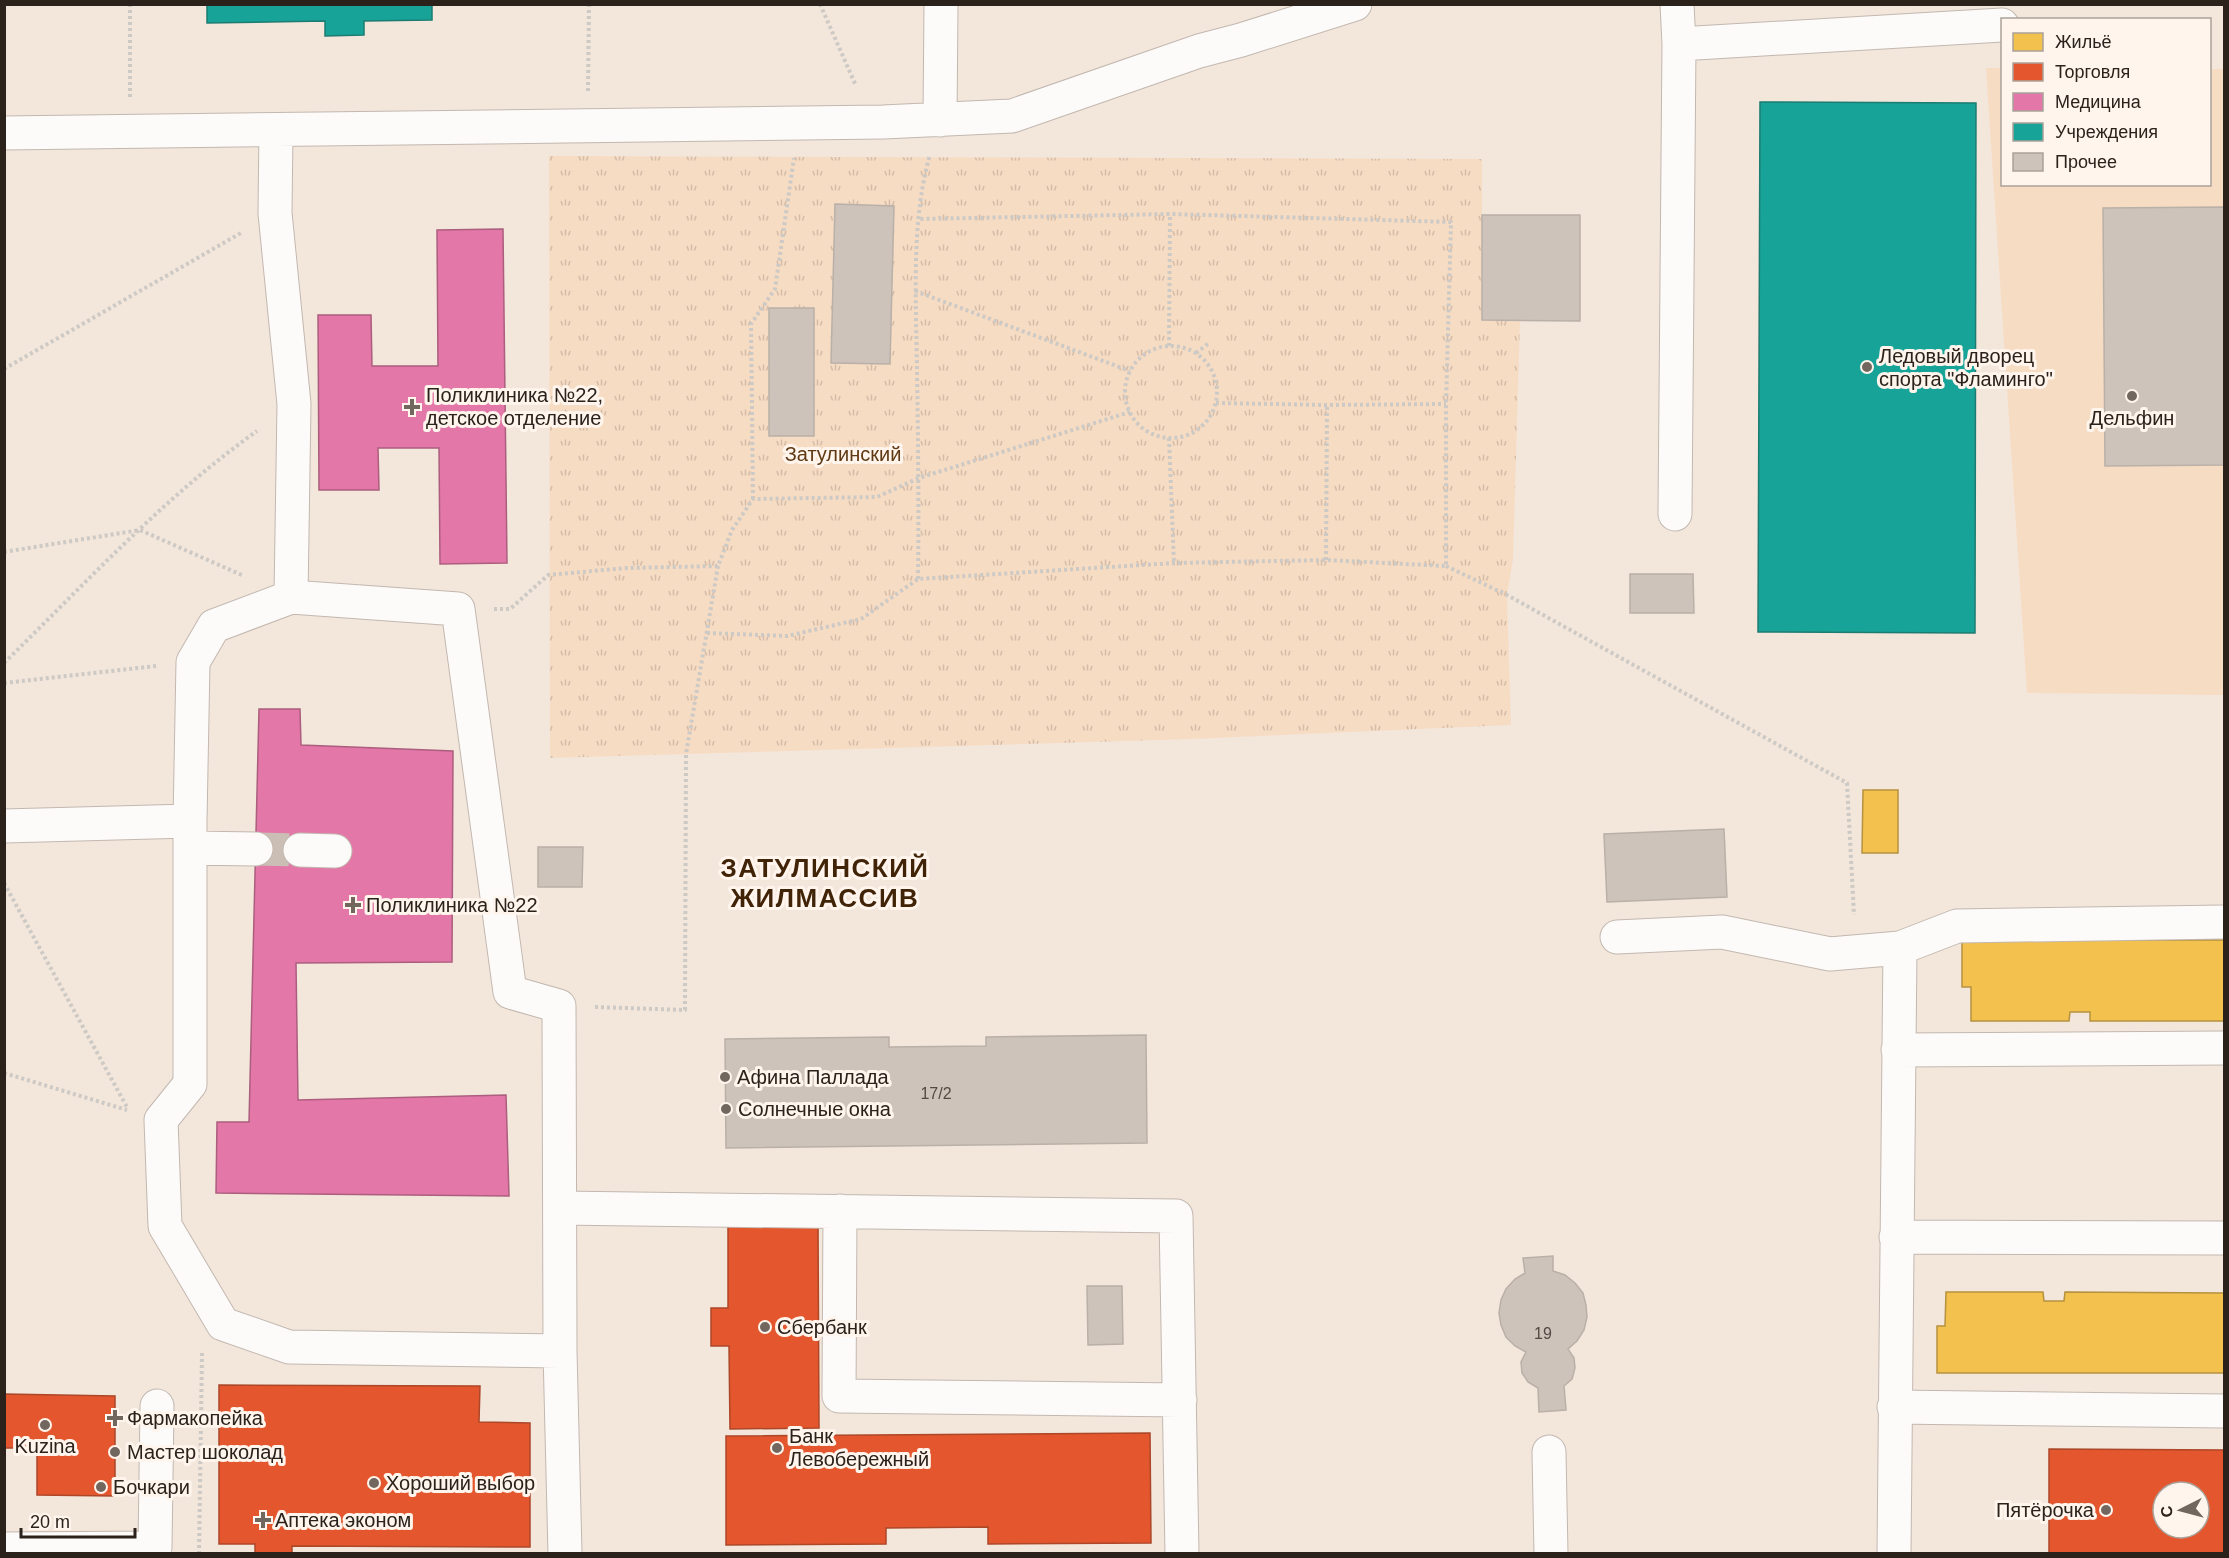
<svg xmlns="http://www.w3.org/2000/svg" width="2229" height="1558" viewBox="0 0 2229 1558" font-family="Helvetica,sans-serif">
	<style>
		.park { fill: url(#park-tufts) }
		.garden { fill: #f7dcc4 }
		.homes { fill: #f2c14e; stroke: #b6913f; stroke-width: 1.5 }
		.shops { fill: #e4572e; stroke: #ac4728; stroke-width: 1.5; fill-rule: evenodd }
		.health { fill: #e377a8; stroke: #ac5e7e; stroke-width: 1.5 }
		.public { fill: #17a398; stroke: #1d7c72; stroke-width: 1.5 }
		.building { fill: #cec3bb; stroke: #b9b0a7; stroke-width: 1.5 }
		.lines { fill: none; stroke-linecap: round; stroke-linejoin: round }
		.minor-tunnel { stroke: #cbbfb5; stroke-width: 33; stroke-dasharray: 33 16; stroke-linecap: butt }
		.minor-casing { stroke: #c2b8b0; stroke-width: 35 }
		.path { stroke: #cdc9c5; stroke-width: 4; stroke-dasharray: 3 3; stroke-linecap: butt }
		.minor { stroke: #fdfbfa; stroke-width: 33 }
		.poi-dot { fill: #71675e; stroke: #fff5ed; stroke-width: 2 }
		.labels { text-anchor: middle; stroke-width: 6; stroke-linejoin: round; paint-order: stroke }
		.number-label { font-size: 16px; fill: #544a43 }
		.poi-label { font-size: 20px; fill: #2b221b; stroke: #fff5ed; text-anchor: start }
		.park-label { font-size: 20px; fill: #5f3914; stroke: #fff5ed }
		.district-label { font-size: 26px; font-weight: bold; letter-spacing: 1.5px; fill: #412407; stroke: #fff5ed }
	</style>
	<defs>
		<pattern id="park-tufts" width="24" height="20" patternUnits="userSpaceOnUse" patternTransform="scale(1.5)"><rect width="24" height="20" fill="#f7dcc4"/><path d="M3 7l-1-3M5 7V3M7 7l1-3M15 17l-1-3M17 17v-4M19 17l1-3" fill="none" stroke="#d4bca8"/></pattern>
	</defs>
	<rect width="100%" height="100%" fill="#f3e6db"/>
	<!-- park -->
	<path class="park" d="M549,156L1482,159V320H1520L1513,559L1507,595L1511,725L1192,739L550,758Z"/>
	<!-- garden -->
	<path class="garden" d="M1986,68H2002V184H2210V69H2224V695L2027,693Z"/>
	<!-- homes -->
	<path class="homes" d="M1863,790H1898V853H1862Z
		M1962,940H2224V1021H2090V1012H2070L2069,1021H1971V987H1962Z
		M1946,1292H2043L2044,1301H2064L2065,1292L2224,1293V1373H1937V1326H1945Z"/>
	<!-- shops -->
	<path class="shops" d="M818,1221L819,1428L730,1429L729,1346H711V1308H728V1222Z
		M219,1385L480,1386L479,1422L530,1423V1547L292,1546V1554H255V1544H219Z
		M4,1394L115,1396V1496L37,1495V1448H4Z
		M1150,1433L1151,1543L988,1544V1527L886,1528V1544L726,1545V1436Z
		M2049,1449L2224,1450V1554H2049ZM2163,1492H2199V1528H2163Z"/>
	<!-- health -->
	<path class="health" d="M503,229L507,563L440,564L439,448H378L379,490H319L318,315H371L372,366H438L437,230Z
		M259,709H300L301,745L453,751L452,962L296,963L298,1100L506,1095L509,1196L216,1193L217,1122H249Z"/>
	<!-- public -->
	<path class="public" d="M207,4H432V20L364,21V35L325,36V21L207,23Z
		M1760,102L1976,103L1975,633L1758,632Z"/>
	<!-- building -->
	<path class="building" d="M835,204L894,206L890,364L831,363Z
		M2224,207V465L2105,466L2103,208Z
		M1482,215H1580V321L1482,320Z
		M769,308H814V436H769Z
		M1630,574H1693L1694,613H1630Z
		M1724,829L1727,897L1607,902L1604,834Z
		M538,847H583L582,887H538Z
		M1146,1035L1147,1143L726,1148L725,1039L889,1037V1047L986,1046V1037Z
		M1553,1256V1271L1565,1275L1575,1283L1583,1293L1586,1305L1587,1317L1584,1330L1577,1341L1568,1349L1574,1358L1575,1368L1572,1379L1564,1386L1566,1410L1539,1412L1538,1388L1528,1382L1522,1373L1521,1362L1526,1352L1515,1346L1506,1337L1501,1325L1499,1313L1501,1300L1506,1289L1515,1279L1525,1273L1523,1258Z
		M1087,1286H1122L1123,1344L1088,1345Z"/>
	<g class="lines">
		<!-- minor-tunnel -->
		<path class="minor-tunnel" d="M256,849L300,850"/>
		<!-- minor casing -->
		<g class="minor-casing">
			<path id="minor" d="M1679,44L2002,25
				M940,120L941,4
				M276,130L275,213L294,404L291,597L214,626L193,662L190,821V1084L161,1120L165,1226L223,1324L289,1347L560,1351
				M4,133L883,122L1012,116L1199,51L1241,40L1355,4
				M1675,514L1679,44L1677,4
				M291,597L458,609L510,992L559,1006L560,1351L565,1554
				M4,826L190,821
				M190,848L256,849
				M300,850L335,851
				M1617,937L1722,932L1830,954L1900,948L1957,926L2224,922
				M1898,1050L2224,1048
				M560,1208L1176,1216L1182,1554
				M840,1211L839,1396L1180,1400
				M1896,1237L2224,1238
				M1894,1407L2224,1411
				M1549,1452L1551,1554
				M4,1549L155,1548L157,1406
				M1894,1554L1900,948"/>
		</g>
		<!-- path -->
		<path class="path" d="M820,4L856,86
			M588,91L589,4
			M130,97V4
			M915,291L1130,371
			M1169,346L1170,214
			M1125 392a46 46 0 1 1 92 0a46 46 0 1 1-92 0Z
			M1196,353L1209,343
			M4,369L241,233
			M1216,403L1327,405L1446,404
			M1169,438L1174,563
			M753,499L751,324L775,289L794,158
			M4,552L140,530L244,576
			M1326,560L1327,405
			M1446,566L1507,595L1847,783L1854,915
			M918,579C919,509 918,439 917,368C916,302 911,219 930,155
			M494,609H510L548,575L627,568L718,566L732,530L753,499L877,497L919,478L1130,412
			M707,633L787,636L861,619L918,579L1174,563L1326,560L1446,566V404L1451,222L1170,214L919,219
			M4,663C86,583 164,497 257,431
			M4,683L156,666
			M4,883L128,1109
			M595,1007L685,1010L686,754L718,566
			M4,1073L127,1110
			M199,1554L202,1353"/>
		<!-- minor -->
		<use href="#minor" class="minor"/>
	</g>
	<!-- markers -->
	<g class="poi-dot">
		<circle cx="1867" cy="367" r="6"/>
		<circle cx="2132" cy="396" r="6"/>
		<path d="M409 398h6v6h6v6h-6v6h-6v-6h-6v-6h6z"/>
		<path d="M350 896h6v6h6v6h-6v6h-6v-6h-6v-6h6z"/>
		<circle cx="725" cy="1077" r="6"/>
		<circle cx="726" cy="1109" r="6"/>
		<circle cx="765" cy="1327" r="6"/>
		<path d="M112 1409h6v6h6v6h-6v6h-6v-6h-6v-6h6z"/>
		<circle cx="45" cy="1425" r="6"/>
		<circle cx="777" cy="1448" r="6"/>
		<circle cx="115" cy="1452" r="6"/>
		<circle cx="374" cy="1483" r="6"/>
		<circle cx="101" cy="1487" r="6"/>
		<circle cx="2106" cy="1510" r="6"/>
		<path d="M260 1511h6v6h6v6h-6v6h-6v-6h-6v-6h6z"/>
	</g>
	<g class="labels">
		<!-- number labels -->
		<g class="number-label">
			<text x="936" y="1099">17/2</text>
			<text x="1543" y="1339">19</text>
		</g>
		<!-- poi labels -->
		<g class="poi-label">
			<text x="1879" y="363">Ледовый дворец<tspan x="1879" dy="23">спорта "Фламинго"</tspan></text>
			<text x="426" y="402">Поликлиника №22,<tspan x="426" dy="23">детское отделение</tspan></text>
			<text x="2132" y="425" text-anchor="middle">Дельфин</text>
			<text x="366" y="912">Поликлиника №22</text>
			<text x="737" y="1084">Афина Паллада</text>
			<text x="738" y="1116">Солнечные окна</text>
			<text x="777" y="1334">Сбербанк</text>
			<text x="127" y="1425">Фармакопейка</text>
			<text x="789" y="1443">Банк<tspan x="789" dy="23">Левобережный</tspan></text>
			<text x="45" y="1453" text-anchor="middle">Kuzina</text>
			<text x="127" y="1459">Мастер шоколад</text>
			<text x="386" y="1490">Хороший выбор</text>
			<text x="113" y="1494">Бочкари</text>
			<text x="2094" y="1517" text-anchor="end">Пятёрочка</text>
			<text x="275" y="1527">Аптека эконом</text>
		</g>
		<!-- park labels -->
		<g class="park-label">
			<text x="843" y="461">Затулинский</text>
		</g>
		<!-- district labels -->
		<g class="district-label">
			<text x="825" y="877">ЗАТУЛИНСКИЙ<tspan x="825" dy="30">ЖИЛМАССИВ</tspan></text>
		</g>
	</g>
	<!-- border -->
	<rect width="2229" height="1558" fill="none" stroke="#2b221b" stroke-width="12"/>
	<!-- legend -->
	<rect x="2001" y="18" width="210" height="168" fill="#fff5ed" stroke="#aaa199" stroke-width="1.5"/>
	<rect x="2013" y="33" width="30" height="18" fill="#f2c14e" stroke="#aaa199" stroke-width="1.5"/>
	<text x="2055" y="48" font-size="18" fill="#2b221b">Жильё</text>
	<rect x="2013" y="63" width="30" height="18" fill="#e4572e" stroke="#aaa199" stroke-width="1.5"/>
	<text x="2055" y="78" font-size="18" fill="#2b221b">Торговля</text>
	<rect x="2013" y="93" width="30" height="18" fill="#e377a8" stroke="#aaa199" stroke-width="1.5"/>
	<text x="2055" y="108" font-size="18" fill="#2b221b">Медицина</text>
	<rect x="2013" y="123" width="30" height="18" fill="#17a398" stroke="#aaa199" stroke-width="1.5"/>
	<text x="2055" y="138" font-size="18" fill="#2b221b">Учреждения</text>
	<rect x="2013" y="153" width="30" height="18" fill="#cec3bb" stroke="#aaa199" stroke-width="1.5"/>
	<text x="2055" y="168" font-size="18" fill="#2b221b">Прочее</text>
	<!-- north arrow -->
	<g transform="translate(2181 1510) rotate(264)"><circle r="28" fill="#fff5ed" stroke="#aaa199" stroke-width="1.5"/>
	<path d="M0-4.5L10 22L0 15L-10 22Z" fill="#71675e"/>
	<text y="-9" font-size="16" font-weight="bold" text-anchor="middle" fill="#2b221b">С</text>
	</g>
	<!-- scale -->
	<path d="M21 1528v9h114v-9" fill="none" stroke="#2b221b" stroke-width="3"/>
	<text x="30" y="1528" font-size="18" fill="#2b221b" stroke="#fff5ed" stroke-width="4.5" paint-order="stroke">20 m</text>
</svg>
